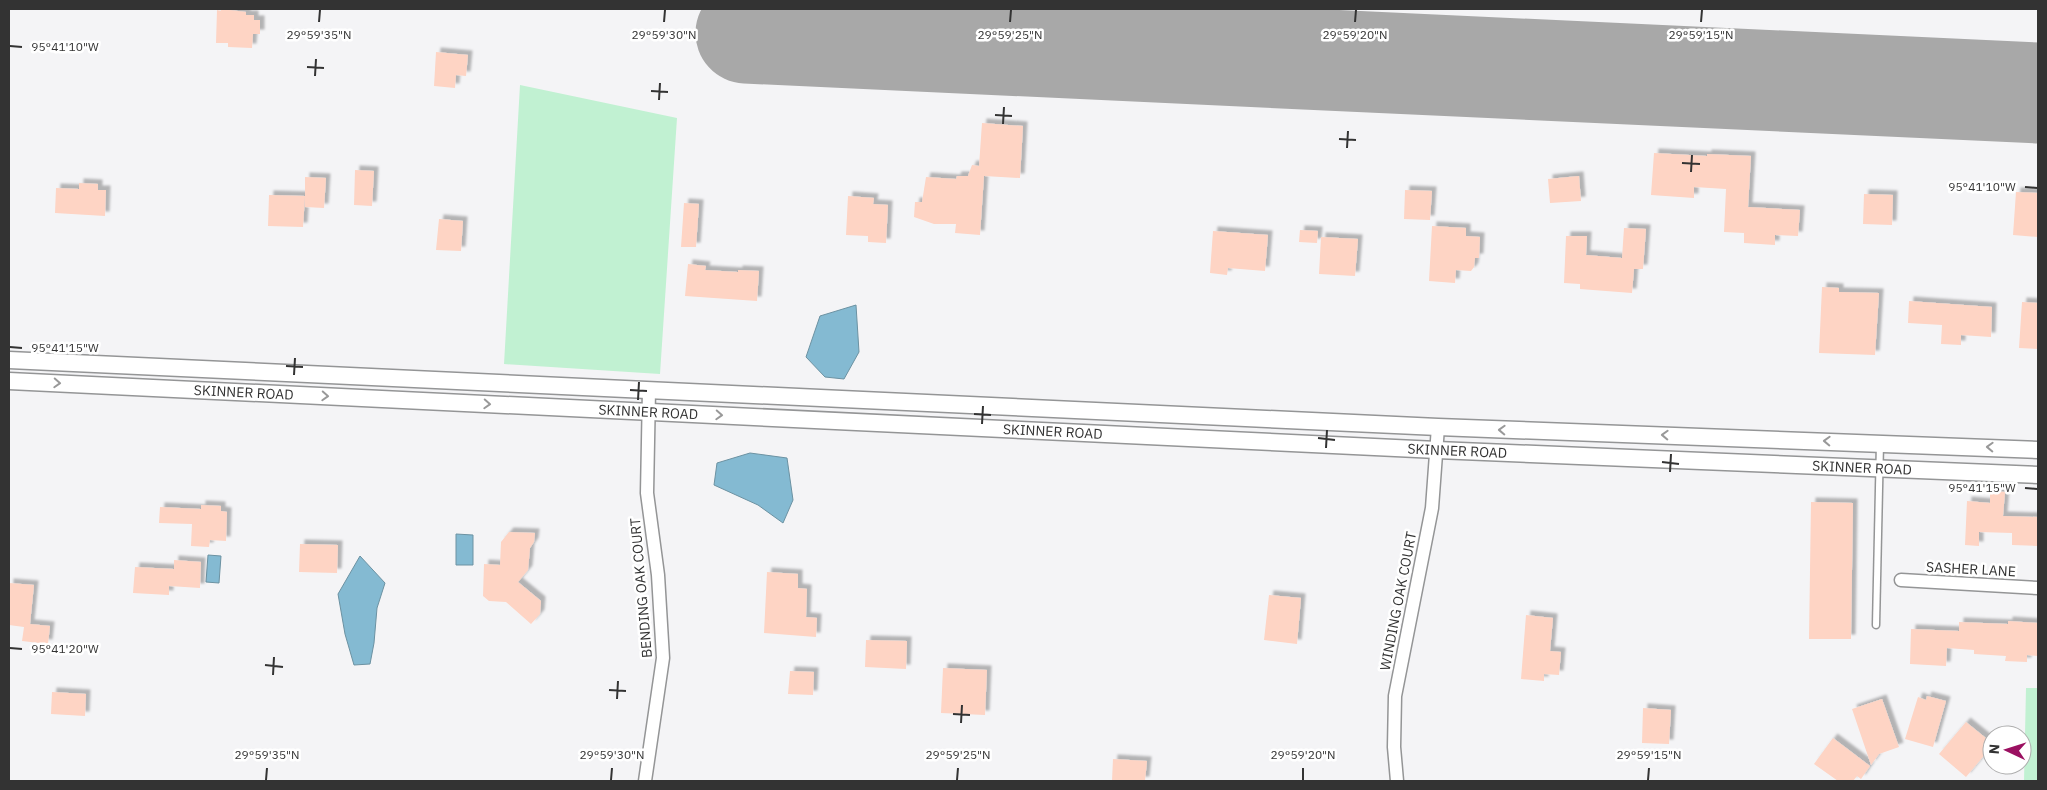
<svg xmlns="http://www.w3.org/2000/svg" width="2047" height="790" viewBox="0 0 2047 790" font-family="'IBM Plex Sans',sans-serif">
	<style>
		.green { fill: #c1f1d2 }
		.water { fill: #84bad2; stroke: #6c92a2 }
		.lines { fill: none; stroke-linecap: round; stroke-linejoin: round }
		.runway { stroke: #a8a8a8; stroke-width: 101 }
		.building { fill: #fed4c4; filter: url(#shadow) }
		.service-casing { stroke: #949596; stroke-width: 9 }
		.minor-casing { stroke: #949596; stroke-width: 15 }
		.tertiary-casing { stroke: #949596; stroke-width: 19 }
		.service { stroke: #fff; stroke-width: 6 }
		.minor { stroke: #fff; stroke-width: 12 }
		.tertiary { stroke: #fff; stroke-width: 16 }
		.oneway { stroke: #999 }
		.ticks { fill: none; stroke: #333; stroke-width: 2 }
		.labels { text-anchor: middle; stroke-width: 5; stroke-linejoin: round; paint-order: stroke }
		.street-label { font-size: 14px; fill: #333; stroke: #fff }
		.ticks-label { font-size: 12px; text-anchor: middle; fill: #333; stroke: #fff; stroke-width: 5; stroke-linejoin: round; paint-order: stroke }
	</style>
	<defs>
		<filter id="shadow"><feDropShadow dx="4.5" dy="-4.5" stdDeviation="1" flood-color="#0004"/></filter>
	</defs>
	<rect width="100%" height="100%" fill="#f4f4f6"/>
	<!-- green -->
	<path class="green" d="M520,85L677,118L660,374L504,364Z
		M2026,688H2038V781H2024Z"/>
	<!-- water -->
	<path class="water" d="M856,305L859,352L844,379L825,377L806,357L820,316Z
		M750,453L787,458L793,500L783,523L758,505L714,485L717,463Z
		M456,534L473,535V565H456Z
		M208,555L221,556L219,583L206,582Z
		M360,556L385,583L377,608L374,643L370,664L354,665L345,634L338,594Z"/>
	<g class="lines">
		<!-- runway -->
		<path class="runway" d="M746,33L2038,93"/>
	</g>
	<!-- building -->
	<path class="building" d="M221,9L246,12V15H254V20H260V34H253L252,48L228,47V43H216L217,10L221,11Z
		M436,52L468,55L466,76L456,75L455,88L434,86Z
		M982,123L1023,126L1020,178L984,176L980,235L955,233L956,224H934L914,217L915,202H922L926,177L956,179L957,176H968L972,165L979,166Z
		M1654,153L1707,156V154L1751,156L1748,207L1800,210L1798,236L1775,235V245L1744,243V233L1724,232L1726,189L1694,187V198L1651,195Z
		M355,170L374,171L372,206L354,205Z
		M1579,176L1581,201L1550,203L1548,179Z
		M305,177L326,178L324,208L305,207Z
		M79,183L98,184V190H106L105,216L55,213L56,188L79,189Z
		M1405,190L1432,191L1430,220L1404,219Z
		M2016,192L2038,193V237L2013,235Z
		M1864,194L1893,195L1892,225L1863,224Z
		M269,195L305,196L303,227L268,226Z
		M848,196L874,198L873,204L888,205L886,243L868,242V236L846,235Z
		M684,203L699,204L696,247H681Z
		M439,219L463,221L461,251L436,250Z
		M1432,226L1466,228V236L1480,237L1479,258H1475L1474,267L1471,271L1456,270L1455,283L1429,281Z
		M1624,228L1646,229L1643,269H1634L1632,293L1580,289V284L1564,283L1566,236H1587L1586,255L1622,258Z
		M1300,230L1318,231L1317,243L1299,242Z
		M1213,231L1268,235L1265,271L1228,268L1227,275L1210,273Z
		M1321,237L1358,239L1355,276L1319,274Z
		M688,264L706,266L705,270L738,272V270L759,271L757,301L685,296Z
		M1822,287L1839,288V292L1879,293L1875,355L1819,353Z
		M1909,301L1992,307L1991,337L1961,335V345L1941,344L1942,325L1908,323Z
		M2022,302L2038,303V349L2019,348Z
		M1990,491L2005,492L2003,516L2038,517V546L2012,545V533L1979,532V546L1965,545L1967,501L1990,503Z
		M1811,502L1853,503L1851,639H1809Z
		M201,505L221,506V511L227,512L226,541L210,540L209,547L191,546L192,524L159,523L160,507L201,509Z
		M509,532L535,533L534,542L530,548L528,570L518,582L541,601L540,614L531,624L506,602L489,601L483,596L484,564L500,565L501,542Z
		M300,544L338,545L337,573L299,572Z
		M174,560L201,562L200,588L169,586V595L133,593L135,567L174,569Z
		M767,572L798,574V588L807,589L806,617L817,618L816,637L764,633Z
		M9,583L34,585L30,624L50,626L48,644L22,641L24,627L9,625Z
		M1269,595L1301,598L1297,644L1264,640Z
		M1526,615L1553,618L1550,651L1561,652L1559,675L1544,674V681L1521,679Z
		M2008,621L2038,623V656L2027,655V662L2005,661L2006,656L1974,654V650L1947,648L1946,666L1910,664L1911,629L1959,631V622L2008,624Z
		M866,640L907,641L906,669L865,667Z
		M943,668L987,670L985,715L941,713Z
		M790,671L814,672L813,695L788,694Z
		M52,692L86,694L85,716L51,714Z
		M1927,696L1946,701L1933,747L1905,739L1918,697L1926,700Z
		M1882,699L1899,747L1879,754L1871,765L1852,709Z
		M1643,708L1671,710L1669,744L1642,743Z
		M1966,722L1992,743V746L1966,777L1939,754Z
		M1833,738L1870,766L1861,779L1857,776L1853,781H1838L1814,764Z
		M1113,759L1147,761L1145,781H1112Z"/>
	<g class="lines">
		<!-- service casing -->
		<g class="service-casing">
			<path id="service" d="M1876,625L1880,443"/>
		</g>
		<!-- minor casing -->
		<g class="minor-casing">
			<path id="minor" d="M1901,580L2038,588
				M645,781L663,658L658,575L647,493L649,390
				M1397,781L1394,747L1395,696L1432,508L1438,427"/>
		</g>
		<!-- tertiary casing -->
		<g class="tertiary-casing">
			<g id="tertiary">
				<path d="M9,360L1438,427L2038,450"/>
				<path id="s1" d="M9,381L1437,450L2038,475"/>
			</g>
		</g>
		<!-- service -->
		<use href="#service" class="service"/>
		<!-- minor -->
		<use href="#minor" class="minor"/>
		<!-- tertiary -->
		<use href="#tertiary" class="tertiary"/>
	</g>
	<!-- one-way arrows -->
	<defs><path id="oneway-chevron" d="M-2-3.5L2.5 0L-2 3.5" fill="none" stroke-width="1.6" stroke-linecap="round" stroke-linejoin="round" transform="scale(1.25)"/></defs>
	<g class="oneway">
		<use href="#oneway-chevron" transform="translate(57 383) rotate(3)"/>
		<use href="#oneway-chevron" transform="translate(325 396) rotate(3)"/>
		<use href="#oneway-chevron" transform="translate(487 404) rotate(3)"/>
		<use href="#oneway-chevron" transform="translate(719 415) rotate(3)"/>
		<use href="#oneway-chevron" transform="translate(1502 430) rotate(-178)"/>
		<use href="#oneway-chevron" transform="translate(1665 435) rotate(-178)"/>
		<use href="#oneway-chevron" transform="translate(1827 441) rotate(-178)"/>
		<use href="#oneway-chevron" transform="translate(1990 447) rotate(-178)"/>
	</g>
	<!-- ticks -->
	<path class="ticks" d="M319,22L320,10M664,22L665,10M1010,22L1011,10M1355,22L1356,10M1701,22L1702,10M10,46L22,47M307,67L324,68M315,76L316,59M651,91L668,92M659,100L660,83M995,115L1012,116M1003,124L1004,107M1339,139L1356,140M1347,148L1348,131M1682,163L1700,164M1691,172L1692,155M2025,187L2037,188M10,347L22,348M286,366L303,367M294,375L295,358M630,390L647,391M638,400L639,382M974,414L991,415M982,424L983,406M1318,438L1335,440M1326,448L1327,430M1662,462L1679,464M1670,472L1671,454M2025,488L2037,489M10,648L22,649M265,665L283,667M273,675L274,657M609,690L626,691M617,699L618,681M953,714L970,715M961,723L962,705M266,780L267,768M611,780L612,768M957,780L958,768M1303,780V768M1648,780L1649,768"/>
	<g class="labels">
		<!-- street labels -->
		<g class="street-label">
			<text dy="5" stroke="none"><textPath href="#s1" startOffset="235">SKINNER ROAD</textPath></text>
			<text dy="5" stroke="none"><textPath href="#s1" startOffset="640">SKINNER ROAD</textPath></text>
			<text dy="5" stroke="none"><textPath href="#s1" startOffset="1045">SKINNER ROAD</textPath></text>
			<text dy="5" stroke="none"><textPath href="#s1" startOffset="1450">SKINNER ROAD</textPath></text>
			<text dy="5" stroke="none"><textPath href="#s1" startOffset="1855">SKINNER ROAD</textPath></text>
			<text transform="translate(1971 569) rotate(3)" y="5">SASHER LANE</text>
			<text transform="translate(641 588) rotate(-95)" y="5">BENDING OAK COURT</text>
			<text transform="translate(1398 601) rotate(-79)" y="5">WINDING OAK COURT</text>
		</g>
	</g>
	<g class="ticks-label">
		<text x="319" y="39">29°59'35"N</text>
		<text x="664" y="39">29°59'30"N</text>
		<text x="1010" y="39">29°59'25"N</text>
		<text x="1355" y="39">29°59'20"N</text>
		<text x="1701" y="39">29°59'15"N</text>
		<text x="65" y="51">95°41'10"W</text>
		<text x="1982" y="191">95°41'10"W</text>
		<text x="65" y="352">95°41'15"W</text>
		<text x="1982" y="492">95°41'15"W</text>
		<text x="65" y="653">95°41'20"W</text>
		<text x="267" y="759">29°59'35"N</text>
		<text x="612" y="759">29°59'30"N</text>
		<text x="958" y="759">29°59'25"N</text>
		<text x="1303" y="759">29°59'20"N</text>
		<text x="1649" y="759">29°59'15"N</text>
	</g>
	<!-- border -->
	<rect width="2047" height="790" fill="none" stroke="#333333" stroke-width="20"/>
	<!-- north arrow -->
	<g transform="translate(2007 750) rotate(274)"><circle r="24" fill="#ffffff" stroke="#adadad"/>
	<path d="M0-4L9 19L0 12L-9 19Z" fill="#9b1061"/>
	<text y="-8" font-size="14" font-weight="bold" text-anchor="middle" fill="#333333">N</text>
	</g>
</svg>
